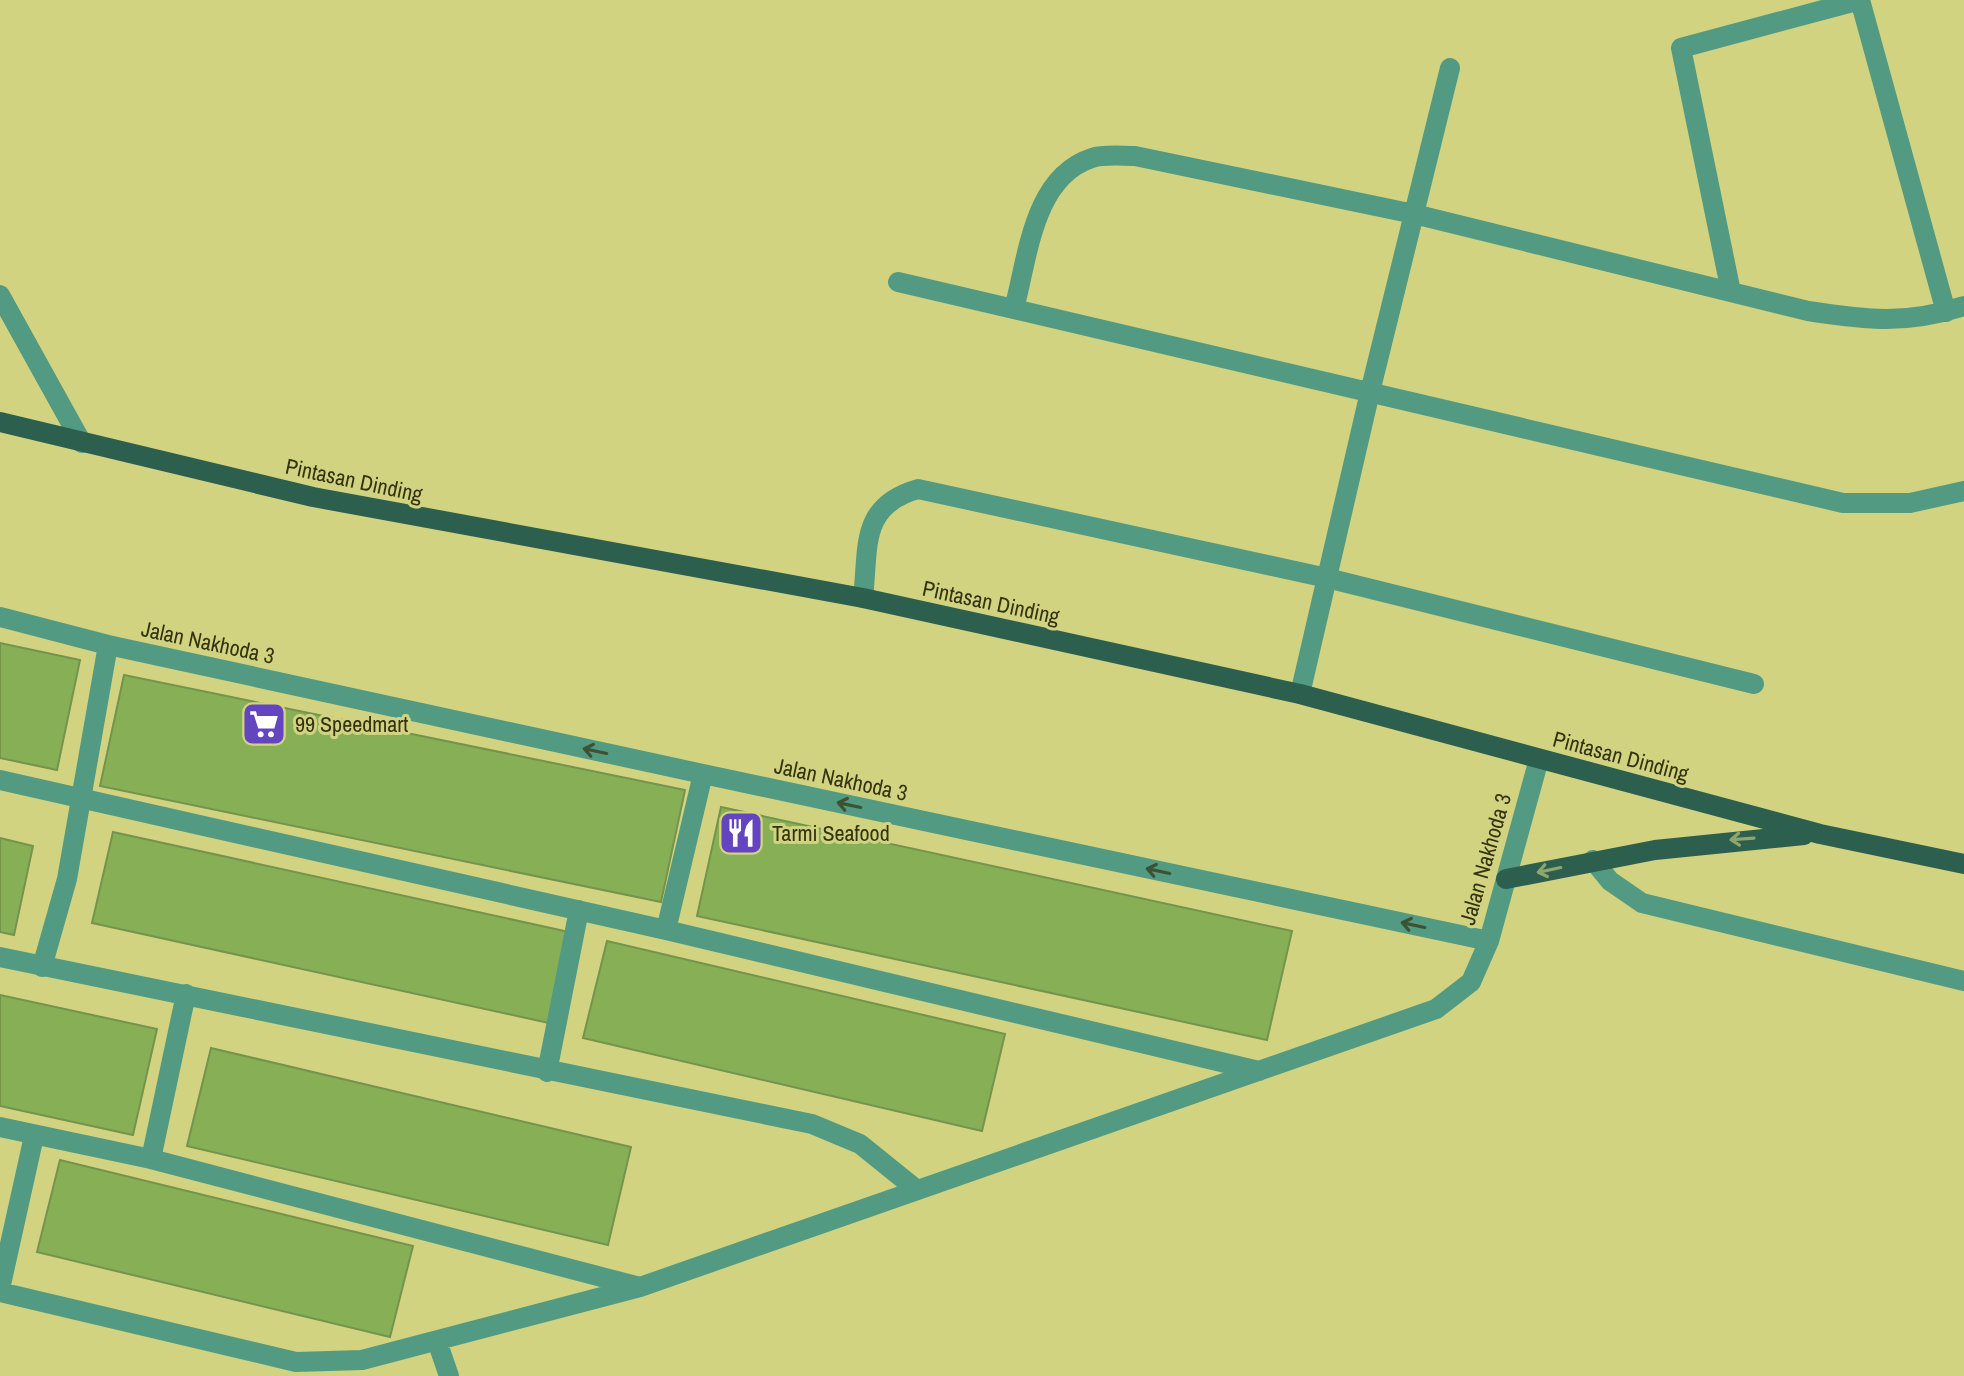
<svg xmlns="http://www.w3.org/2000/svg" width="1964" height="1376" viewBox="0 0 1964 1376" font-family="'Archivo Narrow',sans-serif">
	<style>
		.building { fill: #87af56; stroke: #74944d; stroke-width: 2 }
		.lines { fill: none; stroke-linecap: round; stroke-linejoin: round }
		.minor { stroke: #529b82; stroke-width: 20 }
		.major { stroke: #2c5f4e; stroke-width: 20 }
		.oneway { stroke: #3c5232 }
		.oneway2 { stroke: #90a56c }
		.labels { text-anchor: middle; stroke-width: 6; stroke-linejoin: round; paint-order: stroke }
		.street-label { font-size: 22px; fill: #333310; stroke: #d2d380 }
		.poi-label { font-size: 22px; fill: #333310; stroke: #d2d380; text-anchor: start }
	</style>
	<rect width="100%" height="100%" fill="#d2d380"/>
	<!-- building -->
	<path class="building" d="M0,643L80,660L57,770L0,758Z
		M124,675L685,790L661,902L100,786Z
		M721,807L1292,931L1267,1040L697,916Z
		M113,832L569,932L549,1023L92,923Z
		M0,838L33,846L14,935L0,932Z
		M607,941L1005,1034L982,1131L583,1038Z
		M0,995L157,1029L133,1135L0,1106Z
		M211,1048L631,1147L608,1245L187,1146Z
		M60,1160L413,1246L390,1337L37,1252Z"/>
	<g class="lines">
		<!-- minor -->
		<path class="minor" d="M898,282L1843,503H1910L1964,491
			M1731,292L1681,48L1860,0L1946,312
			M0,295L82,443
			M1014,309C1028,257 1033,177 1092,158C1104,154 1122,156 1135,156L1414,214L1808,311C1867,320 1906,325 1964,306
			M863,598C869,547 859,506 918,489L1327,578L1754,684
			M0,617L108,645L703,774L1489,941
			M1300,694L1370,392L1450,68
			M0,780L666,930L1259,1071
			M1593,860L1610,881L1642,903L1964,981
			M666,930L703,774
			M0,957L812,1124L860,1144L917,1190
			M42,967L67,879L108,645
			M547,1072L579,910
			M0,1127L151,1159L636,1286
			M151,1159L186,994
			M0,1289L34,1136
			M0,1292L296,1362L362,1360L640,1287L1436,1009L1471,982L1489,941L1539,759
			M437,1341L449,1376"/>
		<!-- major -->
		<path class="major" d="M0,422L313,497L863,598L1300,694L1820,834L1964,864
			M1506,879L1655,850L1804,835"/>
	</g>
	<!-- one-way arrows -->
	<defs><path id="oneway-shaft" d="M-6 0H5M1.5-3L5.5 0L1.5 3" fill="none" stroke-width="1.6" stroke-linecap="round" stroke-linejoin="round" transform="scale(2)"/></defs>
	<g class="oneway">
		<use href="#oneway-shaft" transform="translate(595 751) rotate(-168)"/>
		<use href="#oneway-shaft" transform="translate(849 805) rotate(-168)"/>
		<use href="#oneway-shaft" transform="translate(1158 871) rotate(-168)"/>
		<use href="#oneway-shaft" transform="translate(1413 925) rotate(-168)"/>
	</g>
	<g class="oneway2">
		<use href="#oneway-shaft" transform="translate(1742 839) rotate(176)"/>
		<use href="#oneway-shaft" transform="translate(1549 870) rotate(168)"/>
	</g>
	<!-- icons -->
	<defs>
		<g id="supermarket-square" transform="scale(2.3)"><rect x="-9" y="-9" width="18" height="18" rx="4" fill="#6346bf" stroke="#d2d380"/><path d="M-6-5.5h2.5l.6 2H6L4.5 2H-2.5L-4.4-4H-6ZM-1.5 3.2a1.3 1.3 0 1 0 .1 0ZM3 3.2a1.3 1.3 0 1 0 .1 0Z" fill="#fff"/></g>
		<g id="restaurant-square" transform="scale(2.3)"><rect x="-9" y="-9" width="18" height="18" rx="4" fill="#6346bf" stroke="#d2d380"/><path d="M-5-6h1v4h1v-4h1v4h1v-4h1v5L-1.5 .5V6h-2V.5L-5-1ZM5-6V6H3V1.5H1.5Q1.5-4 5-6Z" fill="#fff"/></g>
	</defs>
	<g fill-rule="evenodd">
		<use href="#supermarket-square" x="264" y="724"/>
		<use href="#restaurant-square" x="741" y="833"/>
	</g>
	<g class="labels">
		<!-- street labels -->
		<g class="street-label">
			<text transform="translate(354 480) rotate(12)" y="8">Pintasan Dinding</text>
			<text transform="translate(991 602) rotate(12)" y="8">Pintasan Dinding</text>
			<text transform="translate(208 642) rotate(12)" y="8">Jalan Nakhoda 3</text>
			<text transform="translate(1621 756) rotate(15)" y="8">Pintasan Dinding</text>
			<text transform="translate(841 779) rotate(12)" y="8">Jalan Nakhoda 3</text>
			<text transform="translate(1485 859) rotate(-74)" y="8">Jalan Nakhoda 3</text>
		</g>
		<!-- poi labels -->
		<g class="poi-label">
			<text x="295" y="732">99 Speedmart</text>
			<text x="772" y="841">Tarmi Seafood</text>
		</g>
	</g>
</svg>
